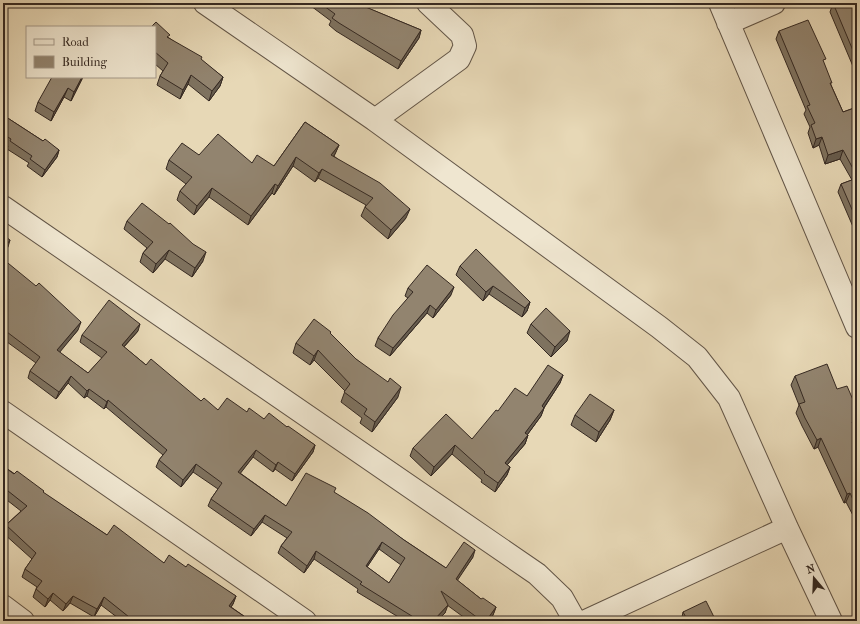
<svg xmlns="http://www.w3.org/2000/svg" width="860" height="624" viewBox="0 0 860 624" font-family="'IM FELL French Canon',serif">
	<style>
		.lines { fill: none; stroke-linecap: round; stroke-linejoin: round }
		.street-casing { stroke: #625547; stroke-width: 24 }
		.street { stroke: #efe6d0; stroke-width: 22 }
		.wall { fill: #7e725f; stroke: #352922; fill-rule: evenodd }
		.shaded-wall { fill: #665c4e; stroke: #352922 }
		.building { fill: #92846f; stroke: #352922; fill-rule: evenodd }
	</style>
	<rect width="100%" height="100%" fill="#e7d8b6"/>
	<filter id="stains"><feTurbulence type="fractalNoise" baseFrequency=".005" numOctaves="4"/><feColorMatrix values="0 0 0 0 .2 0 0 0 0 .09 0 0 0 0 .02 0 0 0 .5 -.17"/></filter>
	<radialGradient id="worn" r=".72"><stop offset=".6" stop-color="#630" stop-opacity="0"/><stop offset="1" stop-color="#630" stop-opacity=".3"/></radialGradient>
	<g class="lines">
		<!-- street casing -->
		<g class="street-casing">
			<path id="street" d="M205,3L375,120L659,327L697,357L729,398L787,528L831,621
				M720,3L857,327
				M728,23L774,3
				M375,120L459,59L465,46L462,35L428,3
				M3,207L537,574L562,598L575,621
				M3,412L305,621
				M3,606L23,621
				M586,621L787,528"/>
		</g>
		<!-- street -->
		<use href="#street" class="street"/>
	</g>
	<!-- wall -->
	<path class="wall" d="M307,3H359L358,4L421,30L419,38L398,69L336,31L329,25L331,21Z
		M833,3L857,8V77L852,64L830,12Z
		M155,27L169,38L201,60L223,77L220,86L209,101L188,84L180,99L157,85L160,76L163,71L155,64Z
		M779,31L824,64L831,85L843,112L857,107V236L838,192L841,184L852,180L840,159L825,164L819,145L813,148L808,133L810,127L804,114L806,110L776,39Z
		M83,77L71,101L64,97L51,121L35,111L38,102Z
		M3,115L43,141L59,150L57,157L42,177L27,166L29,163L7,149L8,146L3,143Z
		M305,122L339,145L335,154L334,156L406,218L388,239L361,216L365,207L366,205L318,178L315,182L293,166L274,195L272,193L248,225L209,197L194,215L177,200L180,191L186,184L166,169L169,160L199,155L274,166Z
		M127,221L203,261L192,277L165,259L153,273L140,262L143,253L147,248L124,229Z
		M3,259L78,330L59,352L88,373L102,358L80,342L82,335L138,331L124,347L146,365L201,401L218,410L247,412L264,419L287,427L315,445L313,452L292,481L275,469L273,472L253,457L240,473L286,506L334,493L404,540L446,568L473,557L457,580L481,599L496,607L493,615L489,621H469L447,605L445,613L437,621H405L357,592L358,589L314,559L304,573L278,553L281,546L287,538L262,522L251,536L208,506L211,499L218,489L193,472L181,487L156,467L159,460L163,455L106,407L104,409L87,396L84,398L68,383L56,399L28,378L30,371L36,363L3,339ZM379,549L401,565L389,583L367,567Z
		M460,266L530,302L527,311L522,317L489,294L483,301L456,275Z
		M408,288L451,295L433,318L427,313L390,356L375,346L378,338L408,298L405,296Z
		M531,324L567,341L551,357L527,333Z
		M331,334L356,359L398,397L372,432L360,423L362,418L341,402L345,391L314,360L310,365L293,353L296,343Z
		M563,375L560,383L544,408L541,416L527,435H528L525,444L507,465L510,467L507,475L495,492L481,482L482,480L452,454L431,476L410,456L413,448L472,439L527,396Z
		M795,376L837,389L857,409V427L855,428L857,433V523L846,502L844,503L818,447L814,449L802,426L796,413L799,405L791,385Z
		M614,410L610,420L596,442L571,425L575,415Z
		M3,466L43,493L107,535L164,563L186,567L236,596L233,604L231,607L251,621H122L101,605L94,617L70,603L63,611L50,600L45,607L33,597L36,589L37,587L22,577L25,569L32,559L3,533L6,525L21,511L3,497Z
		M683,612L716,621H683L682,617Z"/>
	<!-- shaded-wall -->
	<path class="shaded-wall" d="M421,30L419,38L398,69L401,61Z
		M191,75L188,84L180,99L183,90Z
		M82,77H83L71,101L74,92Z
		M223,77L220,86L209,101L212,91Z
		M68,88L64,97L51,121L54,112Z
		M822,137L819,145L813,148L816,139Z
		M339,145L335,154L328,164L331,155Z
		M59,150L57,157L42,177L45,170Z
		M843,150L840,159L825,164L828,155Z
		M296,157L293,166L274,195L278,186Z
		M322,169L318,178L315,182L319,173Z
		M275,184L272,193L248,225L251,216Z
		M212,188L209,197L194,215L197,206Z
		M410,209L406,218L388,239L391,230Z
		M10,240L8,247L3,254V250Z
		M169,250L165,259L153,273L156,264Z
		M206,252L203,261L192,277L195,268Z
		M493,286L489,294L483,301L486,292Z
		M454,287L451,295L433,318L436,310Z
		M530,302L527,311L522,317L525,308Z
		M430,305L427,313L390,356L393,348Z
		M81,322L78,330L55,358L57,350Z
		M140,324L138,331L119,352L122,345Z
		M570,331L567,341L551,357L555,347Z
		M318,350L314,360L310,365L314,356Z
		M563,375L560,383L543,409L544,408L541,416L522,442L525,433L542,406Z
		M71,376L68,383L56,399L59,392Z
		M401,387L398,397L372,432L375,422Z
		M89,389L87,396L84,398L87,391Z
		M108,400L106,407L104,409L107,402Z
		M614,410L610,420L596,442L599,432Z
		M857,420V427L849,431L852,422Z
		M528,435L525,444L502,471L505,463Z
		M821,438L818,447L814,449L817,440Z
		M315,445L313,452L292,481L295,474Z
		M455,445L452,454L431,476L434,467Z
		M256,450L253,457L236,479L238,472Z
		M278,462L275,469L273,472L276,465Z
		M196,464L193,472L181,487L183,480Z
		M510,467L507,475L495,492L498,483Z
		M850,493L846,502L844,503L847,494Z
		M265,515L262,522L251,536L254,529Z
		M382,542L379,549L363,573L366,566Z
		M475,550L473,557L453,587L456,579Z
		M316,551L314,559L304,573L307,566Z
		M53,593L50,600L45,607L48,599Z
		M73,596L70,603L63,611L66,604Z
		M236,596L233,604L226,614L229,606Z
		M104,597L101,605L94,617L97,609Z
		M448,605L445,613L437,621H433Z
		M496,607L493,615L489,621H486Z"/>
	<!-- building -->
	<path class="building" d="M320,3H356L421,30L401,61L339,23L332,18L335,14Z
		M833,3H855L857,8V60Z
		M808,20L826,59L823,60L832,83H830L843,112L857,107V176L843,150L828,155L822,137L816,139L811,125L815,123L807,106L810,105L779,31Z
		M156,22L170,35L167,37L202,57L201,59L223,77L212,91L191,75L183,90L160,76L168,63L155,52V27H151Z
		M52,77H82L74,92L68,88L54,112L38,102Z
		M3,115L43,141L45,139L59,150L45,170L30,159L32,156L10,141L11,139L3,134Z
		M305,122L339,145L331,155L380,183L410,209L391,230L365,207L373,198L322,169L319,173L296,157L278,186L275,184L251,216L212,188L197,206L180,191L192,177L169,160L182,143L199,155L218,134L252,163L257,155L274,166Z
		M857,178V221L841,184Z
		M142,203L169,224L170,223L193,244L206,252L195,268L169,250L156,264L143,253L153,242L127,221Z
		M3,235L10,240L3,250Z
		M476,249L530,302L525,308L493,286L486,292L460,266Z
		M3,259L36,286L39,283L81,322L57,350L88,373L107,352L82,335L109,300L140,324L122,345L146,365L151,359L201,401L204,398L218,410L227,398L247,412L249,408L264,419L269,413L287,427L288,426L315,445L295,474L278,462L276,465L256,450L238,472L286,506L306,473L336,488L334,492L368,513L404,540L446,568L464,542L475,550L456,579L481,599L483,598L496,607L486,621H482L441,591L448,605L433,621H412L415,618L360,584L362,582L316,551L307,566L281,546L292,532L265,515L254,529L211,499L222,483L196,464L183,480L159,460L167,450L108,400L107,402L89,389L87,391L71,376L59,392L30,371L40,357L3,329ZM382,542L405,558L389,583L366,566Z
		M427,265L454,287L436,310L430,305L393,348L378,338L393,315L413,292L408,288Z
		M546,308L570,331L555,347L531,324Z
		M314,319L331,332L330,333L356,359L388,382L390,378L401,387L375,422L364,414L367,409L344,392L350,384L318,350L314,356L296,343Z
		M827,364L837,389L847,386L857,409V420L852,422L857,433V508L850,493L847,494L821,438L817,440L805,418L799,404L805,402L795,376Z
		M548,365L563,375L542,406L544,408L525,433L528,435L505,463L510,467L498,483L484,473L485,472L455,445L434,467L413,448L446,414L472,439L496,410L498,411L515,388L527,396Z
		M590,394L614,410L599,432L575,415Z
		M3,466L14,474L17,471L44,491L43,492L107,535L114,525L164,563L169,555L186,567L188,564L236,596L229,606L251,621H139L136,619L135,621H134L104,597L97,609L73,596L66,604L53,593L48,599L36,589L42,581L25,569L36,553L6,525L27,506L3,487Z
		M706,601L716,621H688L683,612Z
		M264,617L269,621H261Z"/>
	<!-- margin -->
	<rect width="860" height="624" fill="none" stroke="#e7d8b6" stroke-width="16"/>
	<rect x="4" y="4" width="852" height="616" fill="none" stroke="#352922" stroke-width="2"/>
	<rect x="8" y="8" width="844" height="608" fill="none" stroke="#352922"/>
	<!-- legend -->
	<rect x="26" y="26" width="130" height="52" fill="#efe6d0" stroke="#a59a8a"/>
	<rect x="34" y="39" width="20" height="6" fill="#efe6d0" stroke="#a59a8a"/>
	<text x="62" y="46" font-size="12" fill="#352922">Road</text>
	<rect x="34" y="56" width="20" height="12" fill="#92846f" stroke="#a59a8a"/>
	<text x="62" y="66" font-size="12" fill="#352922">Building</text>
	<!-- north arrow -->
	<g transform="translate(814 578) rotate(341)" stroke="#efe6d0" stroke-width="3" paint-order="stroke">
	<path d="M0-3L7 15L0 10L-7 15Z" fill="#352922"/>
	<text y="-6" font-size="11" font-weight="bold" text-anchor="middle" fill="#352922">N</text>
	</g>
	<rect width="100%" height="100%" filter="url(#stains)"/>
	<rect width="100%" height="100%" fill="url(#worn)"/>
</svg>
